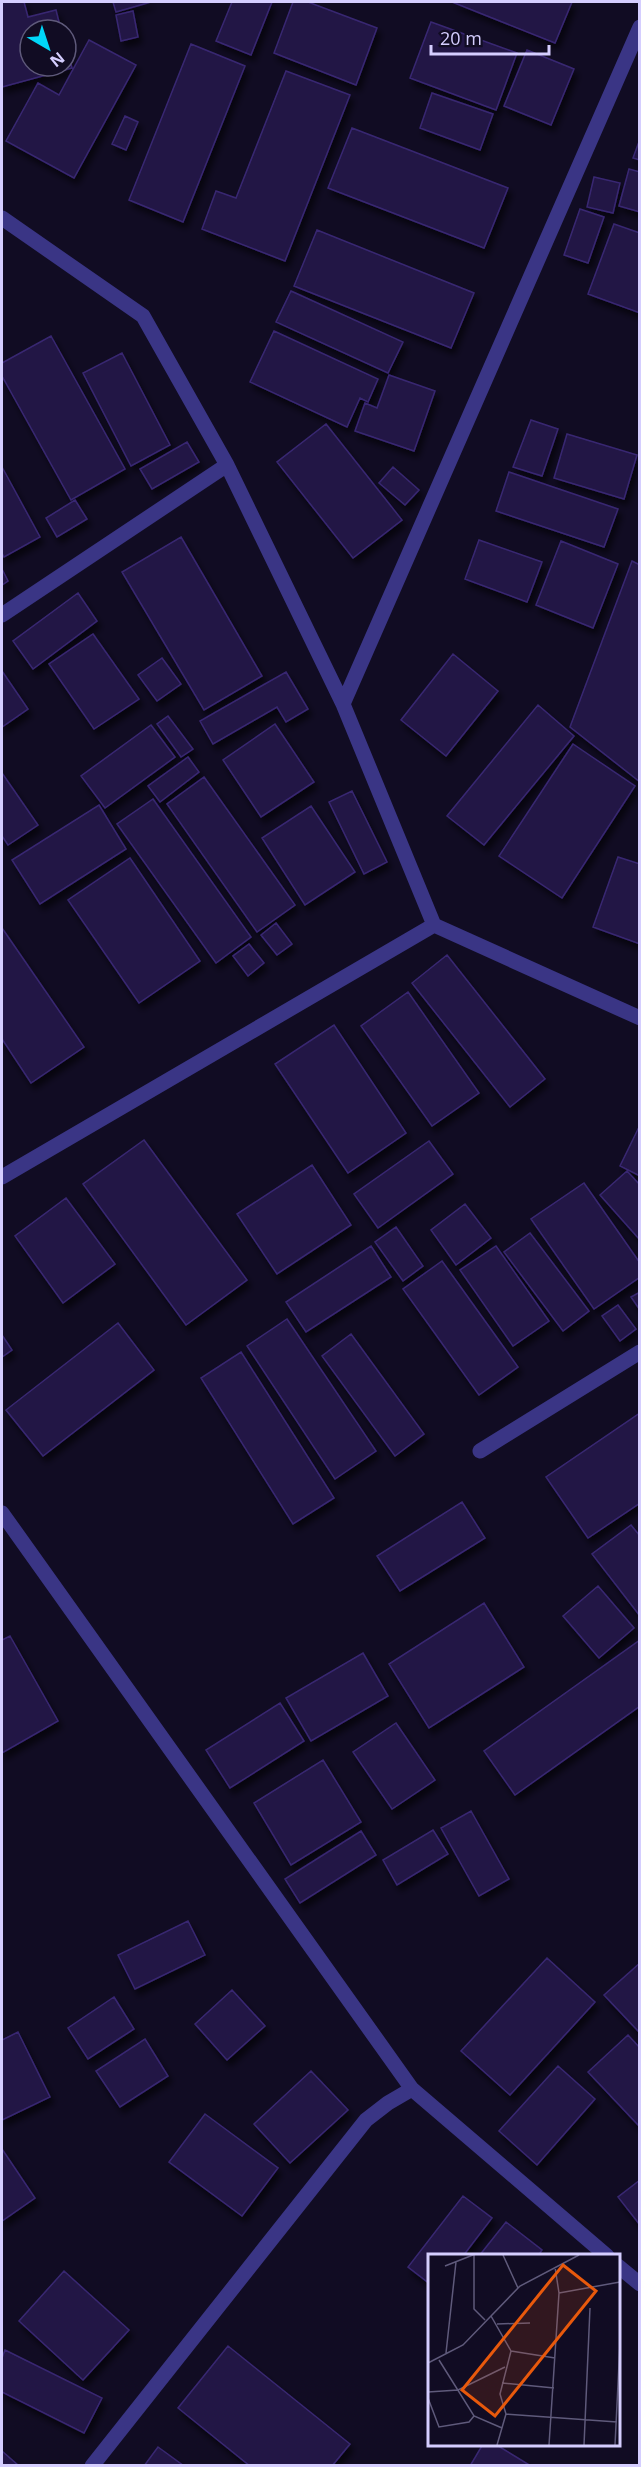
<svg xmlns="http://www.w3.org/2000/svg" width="641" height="2467" viewBox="0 0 641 2467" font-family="'Open Sans',sans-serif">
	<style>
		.building { fill: #221745; stroke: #392872; stroke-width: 1.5; filter: url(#shadow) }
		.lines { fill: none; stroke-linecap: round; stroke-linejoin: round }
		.street { stroke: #3a3585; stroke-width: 15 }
		.inset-road { fill: none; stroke: #5f5a7b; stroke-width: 1.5 }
		.view { fill: #e8590c; fill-opacity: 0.15; stroke: #e8590c; stroke-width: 3 }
		.inset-edge { fill: none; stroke: #d5ceff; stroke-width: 3 }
	</style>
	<defs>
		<filter id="shadow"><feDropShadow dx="3.5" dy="6" stdDeviation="3" flood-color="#0009"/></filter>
	</defs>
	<rect width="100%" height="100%" fill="#110c23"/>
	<!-- building -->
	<path class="building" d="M2,2H24L28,17L56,10L61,30H30V66H66V47L72,68L2,87Z
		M113,2H151L116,12Z
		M232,2H272L251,55L216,41Z
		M293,2H308L377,28L356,85L274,53Z
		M452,2H572L555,43Z
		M133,11L138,37L121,41L116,15Z
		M431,22L517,53L496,110L410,78Z
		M89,40L136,65L74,178L6,141L38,83L59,95Z
		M191,44L245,66L183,222L129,200Z
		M527,50L574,69L551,125L504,106Z
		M286,71L350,95L285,261L202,229L216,191L236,198Z
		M432,93L493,114L480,150L420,128Z
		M125,116L138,122L126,150L112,144Z
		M352,128L508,188L484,248L328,188Z
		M640,139V160L633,158Z
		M629,169L640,172V212L619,206Z
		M594,177L620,183L613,213L587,207Z
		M580,209L604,217L588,263L564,255Z
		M614,224L640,233V313L588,294Z
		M317,230L474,293L451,348L294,286Z
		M291,291L403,342L388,373L276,322Z
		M274,331L378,379L368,402L360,398L347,427L250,382Z
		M51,336L125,469L71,500L2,376V363Z
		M122,353L170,445L131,466L83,373Z
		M389,375L435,391L414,451L355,431L365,403L377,408Z
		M531,420L558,429L542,476L513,467Z
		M326,424L402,520L353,558L277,462Z
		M567,434L637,455L624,499L554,478Z
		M187,442L199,462L152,489L140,469Z
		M2,467L40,537L4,557L2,553Z
		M393,467L419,490L405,505L379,483Z
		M509,472L618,509L604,547L496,511Z
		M75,500L87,519L57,537L46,518Z
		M181,537L262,676L204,710L122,572Z
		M479,540L542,562L527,602L465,579Z
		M561,541L618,564L593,628L536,605Z
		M632,561L640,565V782L570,727Z
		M2,569L8,581L2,585Z
		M78,593L97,621L33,669L13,641Z
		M93,634L139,699L94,729L49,664Z
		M453,654L498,691L446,756L401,720Z
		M162,658L181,684L157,701L138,675Z
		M2,671L28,709L2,727Z
		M286,672L308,709L286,722L277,707L213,744L200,721Z
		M538,705L574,736L484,845L447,816Z
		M168,716L193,749L181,757L157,724Z
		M275,724L314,782L261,817L223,760Z
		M151,725L175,757L105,808L81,776Z
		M573,744L635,786L562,898L499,856Z
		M188,757L199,772L160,802L148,786Z
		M2,773L38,825L8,845L2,836Z
		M204,777L295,905L257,932L167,804Z
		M352,791L387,862L364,874L329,802Z
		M153,799L251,937L216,963L117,824Z
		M99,805L126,849L40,904L12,860Z
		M311,806L355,872L305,905L262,838Z
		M618,857L640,864V944L593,927Z
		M130,858L200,961L139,1003L68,900Z
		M276,923L292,944L277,955L261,935Z
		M2,928L84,1047L31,1083L2,1039Z
		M249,944L264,963L248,976L233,956Z
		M447,955L545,1079L510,1107L412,983Z
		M408,992L479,1093L432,1126L361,1026Z
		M334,1025L406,1133L348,1173L275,1064Z
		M640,1125V1176L620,1166Z
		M144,1140L247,1280L186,1325L83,1184Z
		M429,1141L453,1174L378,1228L354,1194Z
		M312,1165L351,1225L277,1274L237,1214Z
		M627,1171L640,1185V1240L600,1195Z
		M584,1183L640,1263V1277L594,1309L531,1219Z
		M66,1198L115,1264L63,1303L15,1236Z
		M465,1204L491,1238L456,1265L431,1230Z
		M396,1227L423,1266L403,1281L375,1242Z
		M530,1233L589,1311L563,1331L504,1252Z
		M371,1246L391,1277L306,1332L286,1302Z
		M496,1246L549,1321L513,1346L460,1270Z
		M442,1261L518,1367L479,1395L403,1289Z
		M640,1292V1310L631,1297Z
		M618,1305L636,1329L620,1341L602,1316Z
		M287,1319L376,1451L335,1479L247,1346Z
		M118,1323L154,1370L43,1456L6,1410Z
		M351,1334L424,1434L395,1456L322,1356Z
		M2,1335L12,1350L2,1357Z
		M241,1352L334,1498L293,1524L201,1378Z
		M640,1413V1503L588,1538L546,1477Z
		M462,1502L485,1538L400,1591L377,1556Z
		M631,1525L640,1536V1616L592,1554Z
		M598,1586L634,1628L599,1658L563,1616Z
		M484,1603L524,1667L429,1728L389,1664Z
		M10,1636L58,1721L2,1753V1640Z
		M640,1640V1706L515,1795L484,1751Z
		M363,1653L388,1696L311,1741L286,1698Z
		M280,1703L304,1741L230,1788L206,1750Z
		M396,1723L435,1780L392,1809L353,1752Z
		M323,1760L361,1822L291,1865L254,1803Z
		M471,1811L509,1879L479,1896L441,1828Z
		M433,1830L448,1854L397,1885L383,1860Z
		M361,1831L376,1855L300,1903L285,1879Z
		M188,1921L205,1955L135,1989L118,1955Z
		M547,1958L595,2002L510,2095L461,2051Z
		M640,1963V2033L604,1995Z
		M232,1990L265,2026L227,2060L195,2024Z
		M114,1997L134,2029L88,2059L68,2028Z
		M18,2032L50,2097L2,2120V2040Z
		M628,2035L640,2048V2127L588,2072Z
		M145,2039L168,2076L120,2107L96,2071Z
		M558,2066L595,2099L537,2165L499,2131Z
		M311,2071L348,2110L290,2163L254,2124Z
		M205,2114L278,2168L242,2216L169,2162Z
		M2,2149L35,2198L2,2221Z
		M640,2180V2225L618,2197Z
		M463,2196L492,2218L463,2256H430V2284L408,2267Z
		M506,2222L542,2250L538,2256H479Z
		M64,2271L129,2330L83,2380L19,2321Z
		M228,2346L350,2444L332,2466H250L178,2408Z
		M5,2350L102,2398L84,2433L2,2392V2358Z
		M483,2444H495L531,2466H470Z
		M158,2447L184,2466H144Z
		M2,2451L19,2466H2Z"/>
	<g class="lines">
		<!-- street -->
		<path class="street" d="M2,218L143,316L227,465L343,704L434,925L640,1018
			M2,615L227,465
			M343,704L640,27
			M2,1177L434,925
			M480,1451L640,1352
			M2,1513L412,2089L607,2256
			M618,2266L640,2284
			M92,2466L366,2120L388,2103L412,2089"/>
	</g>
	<!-- overview -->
	<g transform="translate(428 2254)">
		<rect width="192" height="192" fill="#110c23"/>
		<path class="inset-road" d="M46,1V55L57,66M75,1L90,34M17,12L45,1M131,39L192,28M63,62L83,97L72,140L78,160L69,191M69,70L102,69M83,97L127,104M18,99L28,8M11,106L46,162L74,174M0,109L35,91L92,32L151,1M74,129L126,134M0,138L30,136L77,113M0,144L11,173L41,168L46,162M78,160L189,168M121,191L131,39L127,13M156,191L162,54M187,191L192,89"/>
		<path class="view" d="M135,11L168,37L67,162L34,136Z"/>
		<rect width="192" height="192" class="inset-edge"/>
	</g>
	<!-- border -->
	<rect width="641" height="2467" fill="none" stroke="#d5ceff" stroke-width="6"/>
	<!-- north arrow -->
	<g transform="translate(48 48) rotate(141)"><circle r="28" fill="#110c23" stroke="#5f5a7b" stroke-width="1.5"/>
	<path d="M0-4.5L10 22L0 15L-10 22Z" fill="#00d7f9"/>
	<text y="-9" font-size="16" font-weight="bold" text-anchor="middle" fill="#d5ceff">N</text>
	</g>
	<!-- scale -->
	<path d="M431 45v9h118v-9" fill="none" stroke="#d5ceff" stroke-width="3"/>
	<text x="440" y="45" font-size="18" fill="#d5ceff" stroke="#110c23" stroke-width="4.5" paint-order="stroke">20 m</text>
</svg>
